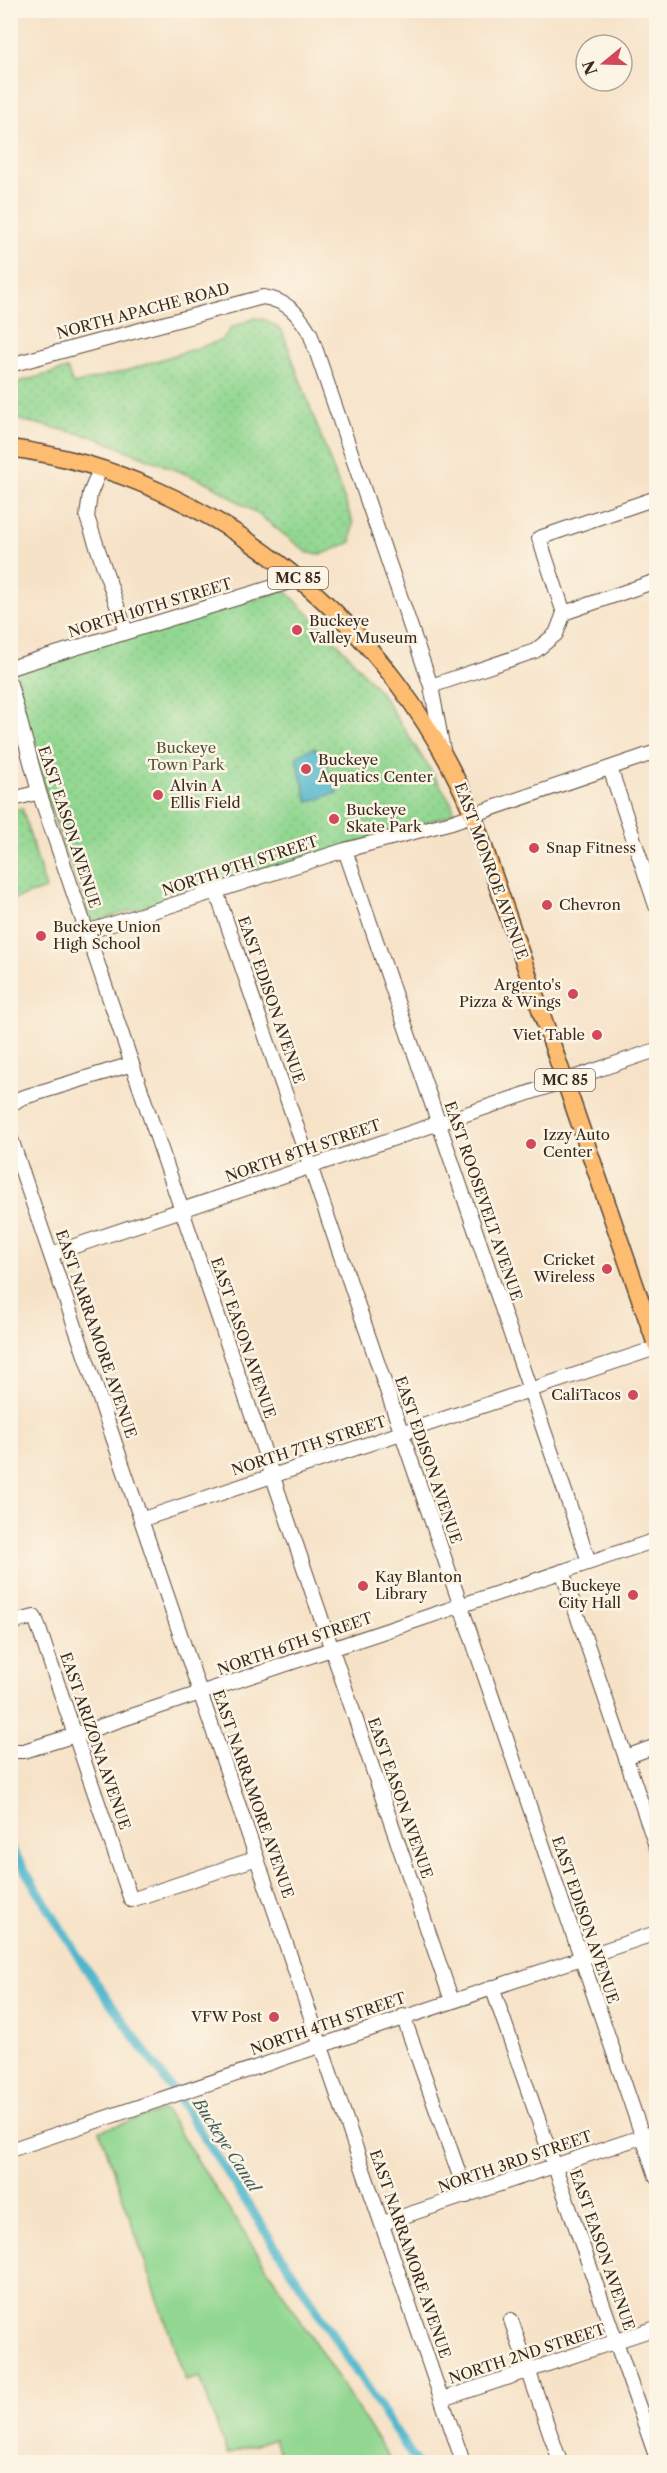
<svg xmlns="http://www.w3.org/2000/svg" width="667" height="2473" viewBox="0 0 667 2473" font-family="'Libre Caslon Text',serif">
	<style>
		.grass { fill: #92d791; stroke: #668058; stroke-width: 1.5 }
		.park { fill: url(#park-dots); stroke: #668058; stroke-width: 1.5 }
		.water { fill: #4eb6cc; stroke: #447075; stroke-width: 1.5 }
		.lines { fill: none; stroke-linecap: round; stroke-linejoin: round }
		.canal { stroke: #4eb6cc; stroke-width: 9 }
		.minor-casing { stroke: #574637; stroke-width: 16 }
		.major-casing { stroke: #574637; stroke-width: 19 }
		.minor { stroke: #fff; stroke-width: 14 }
		.major { stroke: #febc70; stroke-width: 16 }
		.poi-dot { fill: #d1495b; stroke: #fcf5e5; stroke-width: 2 }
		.labels { text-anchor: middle; stroke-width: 5; stroke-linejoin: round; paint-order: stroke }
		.shield { fill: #fcf5e5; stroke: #75675a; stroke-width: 1.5 }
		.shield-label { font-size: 14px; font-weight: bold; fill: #3b2a1e }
		.street-label { font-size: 15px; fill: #3b2a1e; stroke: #fcf5e5 }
		.poi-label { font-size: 15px; fill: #3b2a1e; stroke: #fcf5e5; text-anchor: start }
		.park-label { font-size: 15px; fill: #51553b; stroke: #fcf5e5 }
		.water-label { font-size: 16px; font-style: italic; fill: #425b5b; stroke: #fcf5e5 }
	</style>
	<defs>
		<pattern id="park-dots" width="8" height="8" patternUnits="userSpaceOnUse" patternTransform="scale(1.5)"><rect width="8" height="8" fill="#92d791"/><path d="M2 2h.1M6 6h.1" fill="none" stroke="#7fb97d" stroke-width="1.8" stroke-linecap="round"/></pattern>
	</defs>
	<rect width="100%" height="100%" fill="#fcf5e5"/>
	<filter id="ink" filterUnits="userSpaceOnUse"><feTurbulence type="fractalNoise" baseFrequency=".0167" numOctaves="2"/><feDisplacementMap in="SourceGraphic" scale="12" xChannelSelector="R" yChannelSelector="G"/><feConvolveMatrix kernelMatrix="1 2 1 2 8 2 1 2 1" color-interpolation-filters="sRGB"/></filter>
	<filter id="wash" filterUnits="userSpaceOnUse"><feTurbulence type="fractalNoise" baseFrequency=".008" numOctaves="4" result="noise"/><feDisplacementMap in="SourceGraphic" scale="24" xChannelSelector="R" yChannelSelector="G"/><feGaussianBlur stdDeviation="1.35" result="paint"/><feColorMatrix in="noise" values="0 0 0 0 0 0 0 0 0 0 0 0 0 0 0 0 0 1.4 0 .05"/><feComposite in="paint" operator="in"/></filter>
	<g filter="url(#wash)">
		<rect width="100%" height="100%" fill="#f6e2c7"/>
		<!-- grass -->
		<path class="grass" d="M165,2110L392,2462H283L274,2439L227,2454L200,2377L186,2381L100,2131Z"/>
		<!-- park -->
		<path class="park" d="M255,318L266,320L282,331L353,523L351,542L323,554L308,553L259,515L211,484L94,437L11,418V384L67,369L73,384L125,371L222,340L232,327Z
			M285,590L344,650L383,696L452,804L454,814L97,921L91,920L49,805L26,723L16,669Z
			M22,808L46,889L11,900V811Z"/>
		<!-- water -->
		<path class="water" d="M313,748L321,751L337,793L308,802L296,759L301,753Z"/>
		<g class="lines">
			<!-- canal -->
			<path class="canal" d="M10,1846L81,1961L187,2111L416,2462"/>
		</g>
	</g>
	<g filter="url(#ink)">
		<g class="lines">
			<!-- minor casing -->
			<g class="minor-casing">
				<path id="minor" d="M10,365L263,297C287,301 298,313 310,333L431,686L443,750
					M100,469L90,494L87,517L126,632
					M564,613L656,581
					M10,668L299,579
					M10,684L39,792L452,2001
					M431,686L535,651L556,634L564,613L539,538L656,498
					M610,768L656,906
					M10,800L39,792
					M345,850L589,1562
					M216,891L656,2176
					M87,932L345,850L452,822L656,752
					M10,1105L21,1098L132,1064
					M10,1136L463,2462
					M51,1254L656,1050
					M143,1519L656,1348
					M562,1571L656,1846
					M10,1623L34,1617L36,1620L131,1900L257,1858
					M10,1751H24L75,1735L656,1540
					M626,1757L656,1746
					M492,1987L656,2456
					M403,2016L467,2196
					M10,2150L656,1933
					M383,2223L656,2132
					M511,2320L560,2462
					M443,2399L656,2328"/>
			</g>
			<!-- major casing -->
			<g class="major-casing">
				<path id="major" d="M10,448C216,476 394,626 473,815L656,1345"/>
			</g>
			<!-- minor -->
			<use href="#minor" class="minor"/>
			<!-- major -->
			<use href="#major" class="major"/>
		</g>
	</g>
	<!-- markers -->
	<g class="poi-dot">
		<circle cx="297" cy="630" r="6"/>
		<circle cx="306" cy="769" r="6"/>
		<circle cx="158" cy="795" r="6"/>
		<circle cx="334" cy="819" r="6"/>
		<circle cx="534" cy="848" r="6"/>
		<circle cx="547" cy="905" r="6"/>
		<circle cx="41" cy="936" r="6"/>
		<circle cx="573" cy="994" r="6"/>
		<circle cx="597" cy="1035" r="6"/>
		<circle cx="531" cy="1144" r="6"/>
		<circle cx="607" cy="1269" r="6"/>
		<circle cx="633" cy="1395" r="6"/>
		<circle cx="363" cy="1586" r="6"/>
		<circle cx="633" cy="1595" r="6"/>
		<circle cx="274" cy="2017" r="6"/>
	</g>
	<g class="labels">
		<!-- shield labels -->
		<g class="shield">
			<rect x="268" y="567" width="60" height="22" rx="4.5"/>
			<rect x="535" y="1069" width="60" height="22" rx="4.5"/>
		</g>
		<g class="shield-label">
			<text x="298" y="583">MC 85</text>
			<text x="565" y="1085">MC 85</text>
		</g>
		<!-- street labels -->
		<g class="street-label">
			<text transform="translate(143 311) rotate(-15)" y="5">NORTH APACHE ROAD</text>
			<text transform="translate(150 608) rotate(-17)" y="5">NORTH 10TH STREET</text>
			<text transform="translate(69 827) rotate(72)" y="5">EAST EASON AVENUE</text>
			<text transform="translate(240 866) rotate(-18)" y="5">NORTH 9TH STREET</text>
			<text transform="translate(491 871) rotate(70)" y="5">EAST MONROE AVENUE</text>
			<text transform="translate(271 1000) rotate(71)" y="5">EAST EDISON AVENUE</text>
			<text transform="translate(303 1151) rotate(-19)" y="5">NORTH 8TH STREET</text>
			<text transform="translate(483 1201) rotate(71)" y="5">EAST ROOSEVELT AVENUE</text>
			<text transform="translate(96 1334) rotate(71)" y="5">EAST NARRAMORE AVENUE</text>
			<text transform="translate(243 1338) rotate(71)" y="5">EAST EASON AVENUE</text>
			<text transform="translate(309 1446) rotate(-18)" y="5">NORTH 7TH STREET</text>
			<text transform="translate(428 1460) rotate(71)" y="5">EAST EDISON AVENUE</text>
			<text transform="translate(295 1644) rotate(-19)" y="5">NORTH 6TH STREET</text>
			<text transform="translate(95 1741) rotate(71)" y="5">EAST ARIZONA AVENUE</text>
			<text transform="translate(253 1794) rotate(71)" y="5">EAST NARRAMORE AVENUE</text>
			<text transform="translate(400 1798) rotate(71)" y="5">EAST EASON AVENUE</text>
			<text transform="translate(585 1920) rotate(71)" y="5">EAST EDISON AVENUE</text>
			<text transform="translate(328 2024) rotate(-19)" y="5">NORTH 4TH STREET</text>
			<text transform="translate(515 2162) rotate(-19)" y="5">NORTH 3RD STREET</text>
			<text transform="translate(602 2250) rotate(71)" y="5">EAST EASON AVENUE</text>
			<text transform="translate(410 2254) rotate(71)" y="5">EAST NARRAMORE AVENUE</text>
			<text transform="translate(527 2354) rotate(-18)" y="5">NORTH 2ND STREET</text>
		</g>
		<!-- poi labels -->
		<g class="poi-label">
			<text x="309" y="626">Buckeye<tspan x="309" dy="17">Valley Museum</tspan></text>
			<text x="318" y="765">Buckeye<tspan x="318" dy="17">Aquatics Center</tspan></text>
			<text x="170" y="791">Alvin A<tspan x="170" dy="17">Ellis Field</tspan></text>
			<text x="346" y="815">Buckeye<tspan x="346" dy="17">Skate Park</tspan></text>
			<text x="546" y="853">Snap Fitness</text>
			<text x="559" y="910">Chevron</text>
			<text x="53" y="932">Buckeye Union<tspan x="53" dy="17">High School</tspan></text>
			<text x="561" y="990" text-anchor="end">Argento's<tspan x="561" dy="17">Pizza &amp; Wings</tspan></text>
			<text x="585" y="1040" text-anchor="end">Viet Table</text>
			<text x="543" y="1140">Izzy Auto<tspan x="543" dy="17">Center</tspan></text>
			<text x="595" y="1265" text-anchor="end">Cricket<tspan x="595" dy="17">Wireless</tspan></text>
			<text x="621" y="1400" text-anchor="end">CaliTacos</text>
			<text x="375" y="1582">Kay Blanton<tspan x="375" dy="17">Library</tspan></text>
			<text x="621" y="1591" text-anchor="end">Buckeye<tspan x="621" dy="17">City Hall</tspan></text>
			<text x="262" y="2022" text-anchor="end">VFW Post</text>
		</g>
		<!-- park labels -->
		<g class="park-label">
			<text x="186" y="753">Buckeye<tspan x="186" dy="17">Town Park</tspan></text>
		</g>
		<!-- water labels -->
		<g class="water-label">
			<text transform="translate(227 2145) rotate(57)" y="6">Buckeye Canal</text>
		</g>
	</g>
	<!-- margin -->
	<rect width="667" height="2473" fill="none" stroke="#fcf5e5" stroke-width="36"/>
	<!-- north arrow -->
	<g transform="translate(604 63) rotate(251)"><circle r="28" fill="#fcf5e5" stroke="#afa495" stroke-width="1.5"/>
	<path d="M0-4.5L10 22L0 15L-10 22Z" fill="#d1495b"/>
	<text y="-9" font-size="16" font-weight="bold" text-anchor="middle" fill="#3b2a1e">N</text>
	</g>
</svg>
